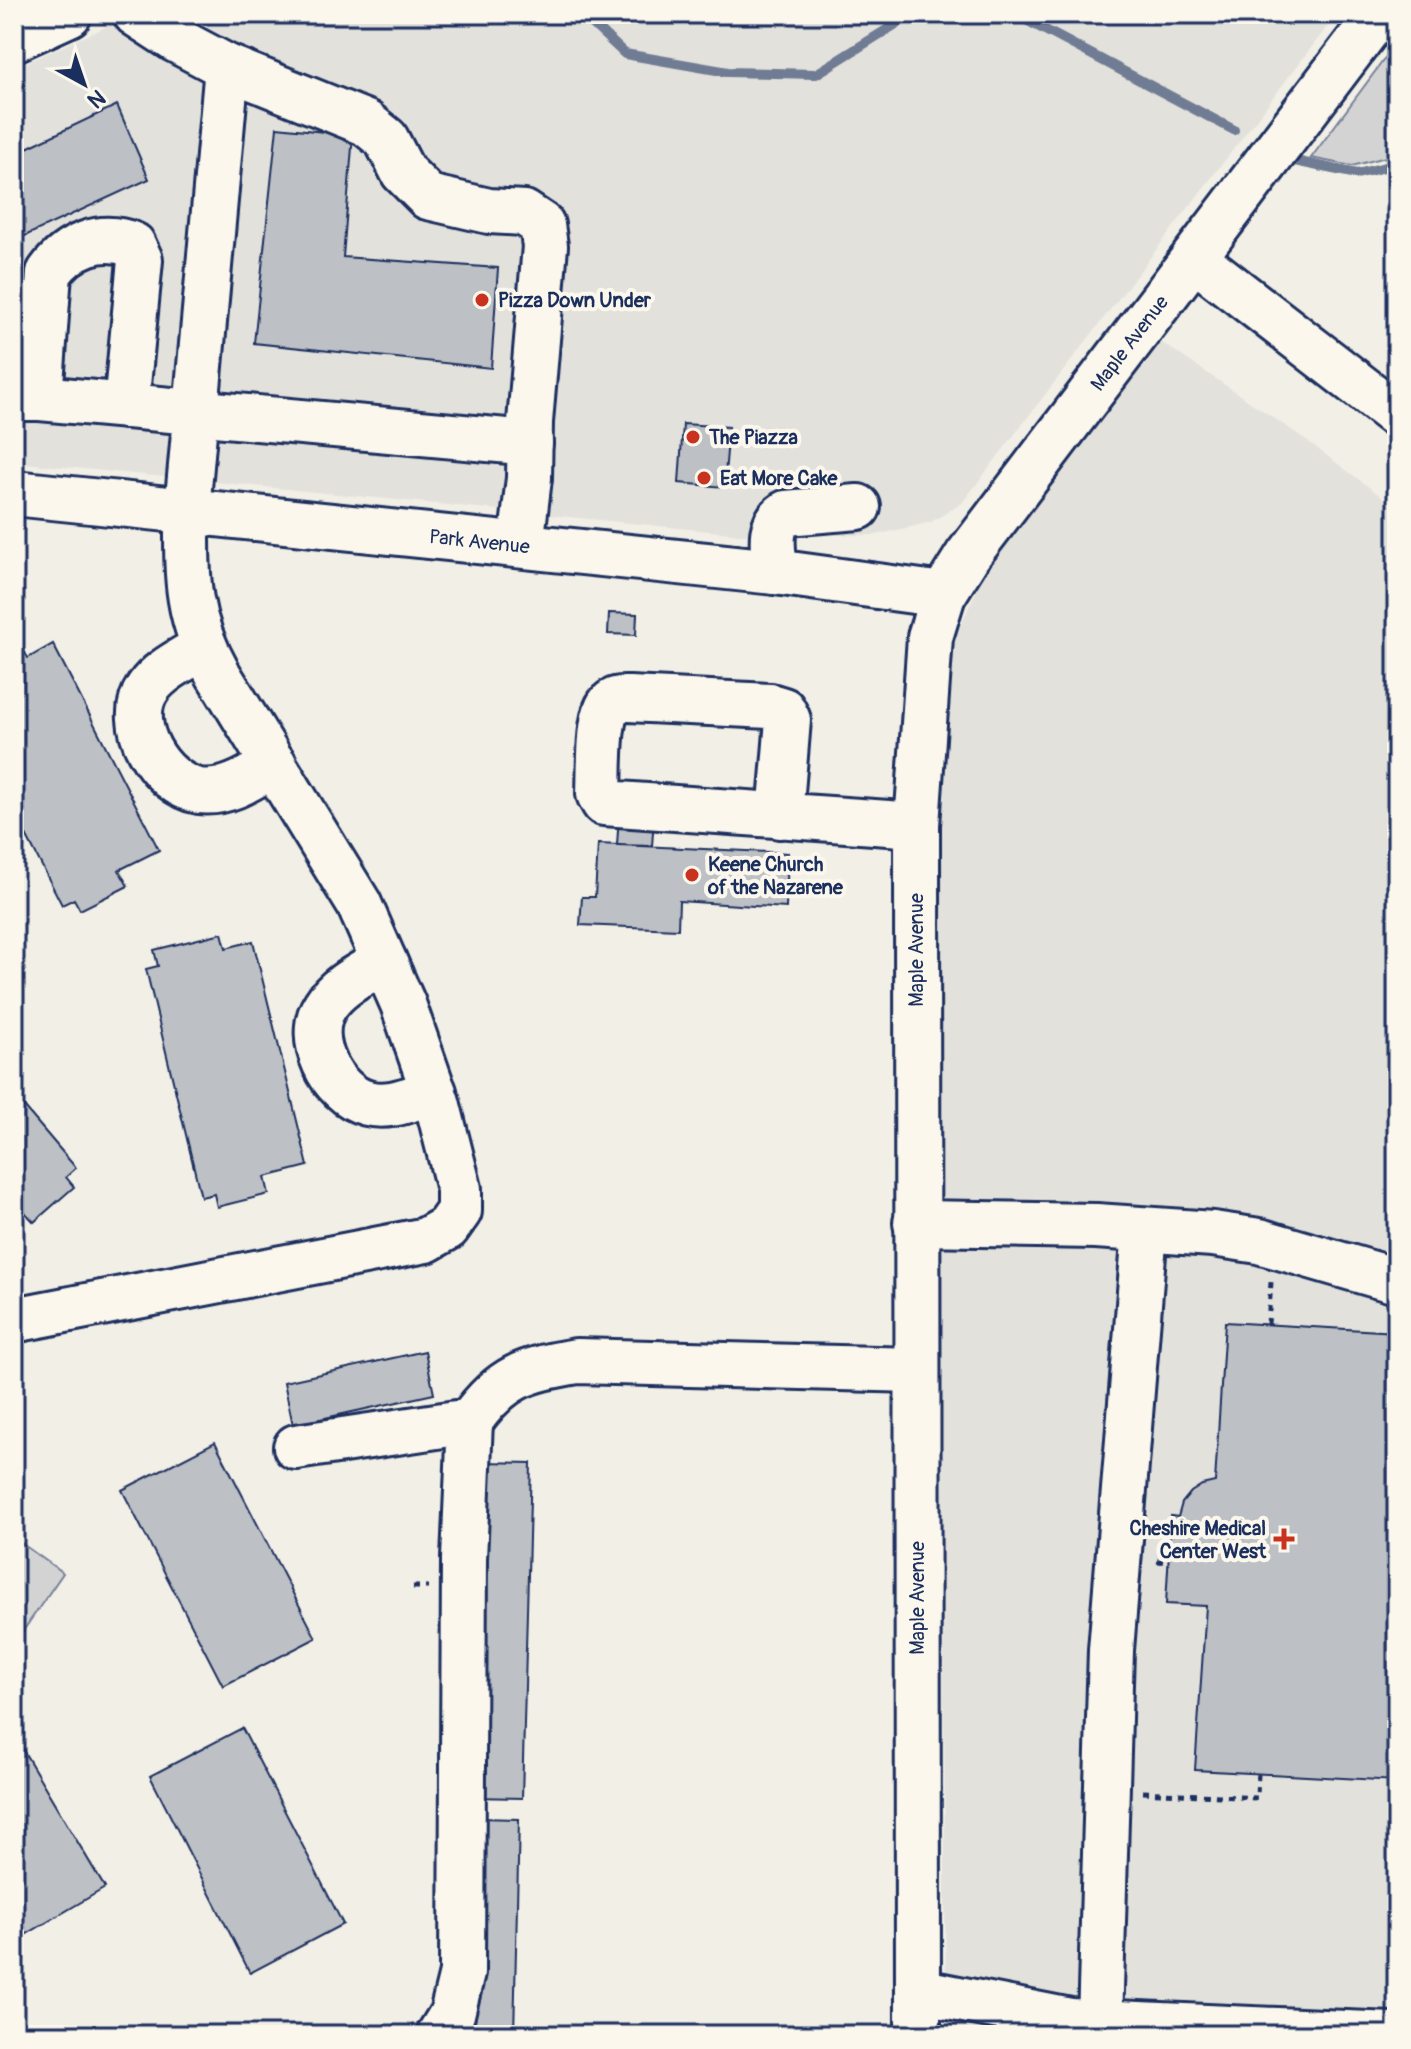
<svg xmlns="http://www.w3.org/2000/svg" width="1411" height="2049" viewBox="0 0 1411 2049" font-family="Pangolin,sans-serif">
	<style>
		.built { fill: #e2e1dc }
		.green { fill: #d2d3d2; stroke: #768198; stroke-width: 2 }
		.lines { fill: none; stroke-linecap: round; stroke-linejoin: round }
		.stream { stroke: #707b93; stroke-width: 10 }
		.building { fill: #bdc0c4; stroke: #1b2f5e; stroke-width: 2 }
		.minor-casing { stroke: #1b2f5e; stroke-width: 50 }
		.path { stroke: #1b2f5e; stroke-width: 5; stroke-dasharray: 6 6; stroke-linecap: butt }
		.minor { stroke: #fbf7ec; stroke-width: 44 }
		.poi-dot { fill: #c8321e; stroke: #fbf7ec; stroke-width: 3 }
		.labels { text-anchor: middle; stroke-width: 8; stroke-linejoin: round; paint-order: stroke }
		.poi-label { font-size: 20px; font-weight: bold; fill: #1b2f5e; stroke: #fbf7ec; text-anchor: start }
		.street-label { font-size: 20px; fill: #1b2f5e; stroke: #fbf7ec }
	</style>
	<rect width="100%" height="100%" fill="#f2efe6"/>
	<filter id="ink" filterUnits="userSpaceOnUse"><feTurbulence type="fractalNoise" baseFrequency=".0125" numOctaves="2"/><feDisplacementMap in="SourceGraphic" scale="16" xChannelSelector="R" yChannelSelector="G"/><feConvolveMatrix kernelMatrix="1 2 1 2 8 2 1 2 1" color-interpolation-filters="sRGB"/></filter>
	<g filter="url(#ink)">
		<!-- built -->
		<path class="built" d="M135,14H1337L962,503L931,522L876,535H750L14,462V68Z
			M1158,340L1299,435L1397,508V2035H946L938,742L955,638L988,565Z"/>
		<!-- green -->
		<path class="green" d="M1397,42V154L1352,166L1311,158Z
			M14,1538L63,1573L14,1644Z"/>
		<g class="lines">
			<!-- stream -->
			<path class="stream" d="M582,14L625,54L728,72L816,74L912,14
				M1015,14L1234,130
				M1290,160L1357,174L1397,164"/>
		</g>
		<!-- building -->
		<path class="building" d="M117,105L149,179L14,241V154Z
			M277,127L353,135L343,257L498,268L491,368L254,343Z
			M683,424L729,427L724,487L679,483Z
			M609,613L637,614L636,635L608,634Z
			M20,644L28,658L53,644L159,850L119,870L128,886L80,910L74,899L62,905L14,812V647Z
			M619,815L654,818L652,846L617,845Z
			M598,844L788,853L786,908L679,901L678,929L580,925L582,897H595Z
			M222,933L226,948L253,941L308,1166L265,1177L269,1194L217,1207L214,1194L201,1197L146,969L158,966L154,950Z
			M14,1095L76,1168L66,1177L74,1187L34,1222L22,1209L14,1215Z
			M1225,1322L1397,1332V1781L1195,1770L1206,1606L1166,1604L1171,1516L1178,1517L1182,1503L1191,1492L1202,1485L1215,1482Z
			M425,1351L434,1394L293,1425L284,1382Z
			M215,1442L316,1638L223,1686L122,1490Z
			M482,1462L531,1463L522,1798L474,1797Z
			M242,1728L343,1924L250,1973L150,1776Z
			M14,1735L105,1888L15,1941L14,1940Z
			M478,1818L519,1819L514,2035H473Z"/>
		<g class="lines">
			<!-- minor casing -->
			<g class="minor-casing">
				<g id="minor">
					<path d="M136,14L176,40L227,67L366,123L386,139L403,172L428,197L489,211L524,213L542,225L545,246L530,422L529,478L521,545"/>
					<path d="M14,39L69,14"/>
					<path d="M1194,258L1397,415"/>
					<path d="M14,398H40L530,443"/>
					<path d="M40,398L49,273C69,245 101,232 133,245L140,260L126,406"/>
					<path id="s1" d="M14,493L775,572L943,595"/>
					<path d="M775,572C774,551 766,526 786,513L858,507"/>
					<path d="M203,647C185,659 160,670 148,688C123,724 160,784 199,791C227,795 252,777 274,764"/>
					<path d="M780,816L788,720L783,710L770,706L629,699C622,699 616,698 610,704C598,715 600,775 599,794L604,803L917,825"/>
					<path d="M384,961C363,974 338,985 325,1006C304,1038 331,1094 367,1103C390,1109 412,1098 434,1092"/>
					<path d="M916,1223L1096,1226L1213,1234L1259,1241L1397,1281"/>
					<path d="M14,1320L426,1240L447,1228L459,1211V1189L437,1102L403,1004L359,904L218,674C185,615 187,576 187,510L227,67"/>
					<path d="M296,1447L470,1421C502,1376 525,1370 577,1361L916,1370"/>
					<path d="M918,1991L1071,2021L1392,2035"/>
					<path d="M1100,2023L1111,1650L1145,1230"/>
					<path d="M439,2035L452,2014L462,1973L464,1559L470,1421"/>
					<path id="s2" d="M918,2035L917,825L930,637L943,595L968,555L1379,14"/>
				</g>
			</g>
			<!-- path -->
			<path class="path" d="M1268,1324L1271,1282
				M1157,1561L1169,1562
				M413,1587H428
				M1143,1792L1257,1798L1258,1773"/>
			<!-- minor -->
			<use href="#minor" class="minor"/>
		</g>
	</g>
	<!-- markers -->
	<g class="poi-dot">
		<circle cx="482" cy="300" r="8"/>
		<circle cx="693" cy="437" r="8"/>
		<circle cx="704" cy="478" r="8"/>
		<circle cx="692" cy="875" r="8"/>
		<path d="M1280 1527h8v8h8v8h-8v8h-8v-8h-8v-8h8z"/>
	</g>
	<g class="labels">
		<!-- poi labels -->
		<g class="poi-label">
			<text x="498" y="307">Pizza Down Under</text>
			<text x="709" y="444">The Piazza</text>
			<text x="720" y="485">Eat More Cake</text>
			<text x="708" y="871">Keene Church<tspan x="708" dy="23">of the Nazarene</tspan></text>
			<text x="1266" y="1535" text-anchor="end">Cheshire Medical<tspan x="1266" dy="23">Center West</tspan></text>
		</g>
		<!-- street labels -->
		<g class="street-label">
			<text dy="7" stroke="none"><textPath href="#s2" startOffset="1756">Maple Avenue</textPath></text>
			<text dy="7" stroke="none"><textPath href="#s1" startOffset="468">Park Avenue</textPath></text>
			<text transform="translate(916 950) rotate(-90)" y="7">Maple Avenue</text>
			<text transform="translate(917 1598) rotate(-90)" y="7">Maple Avenue</text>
		</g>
	</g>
	<!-- margin -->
	<rect width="1411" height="2049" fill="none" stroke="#fbf7ec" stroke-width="48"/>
	<rect x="24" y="24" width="1363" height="2001" fill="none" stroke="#1b2f5e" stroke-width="3" filter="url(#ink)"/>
	<!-- north arrow -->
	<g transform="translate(84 84) rotate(140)" stroke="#fbf7ec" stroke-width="6" paint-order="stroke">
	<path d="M0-6L14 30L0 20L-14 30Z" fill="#1b2f5e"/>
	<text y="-12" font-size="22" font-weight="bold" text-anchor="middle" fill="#1b2f5e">N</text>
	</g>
</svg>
